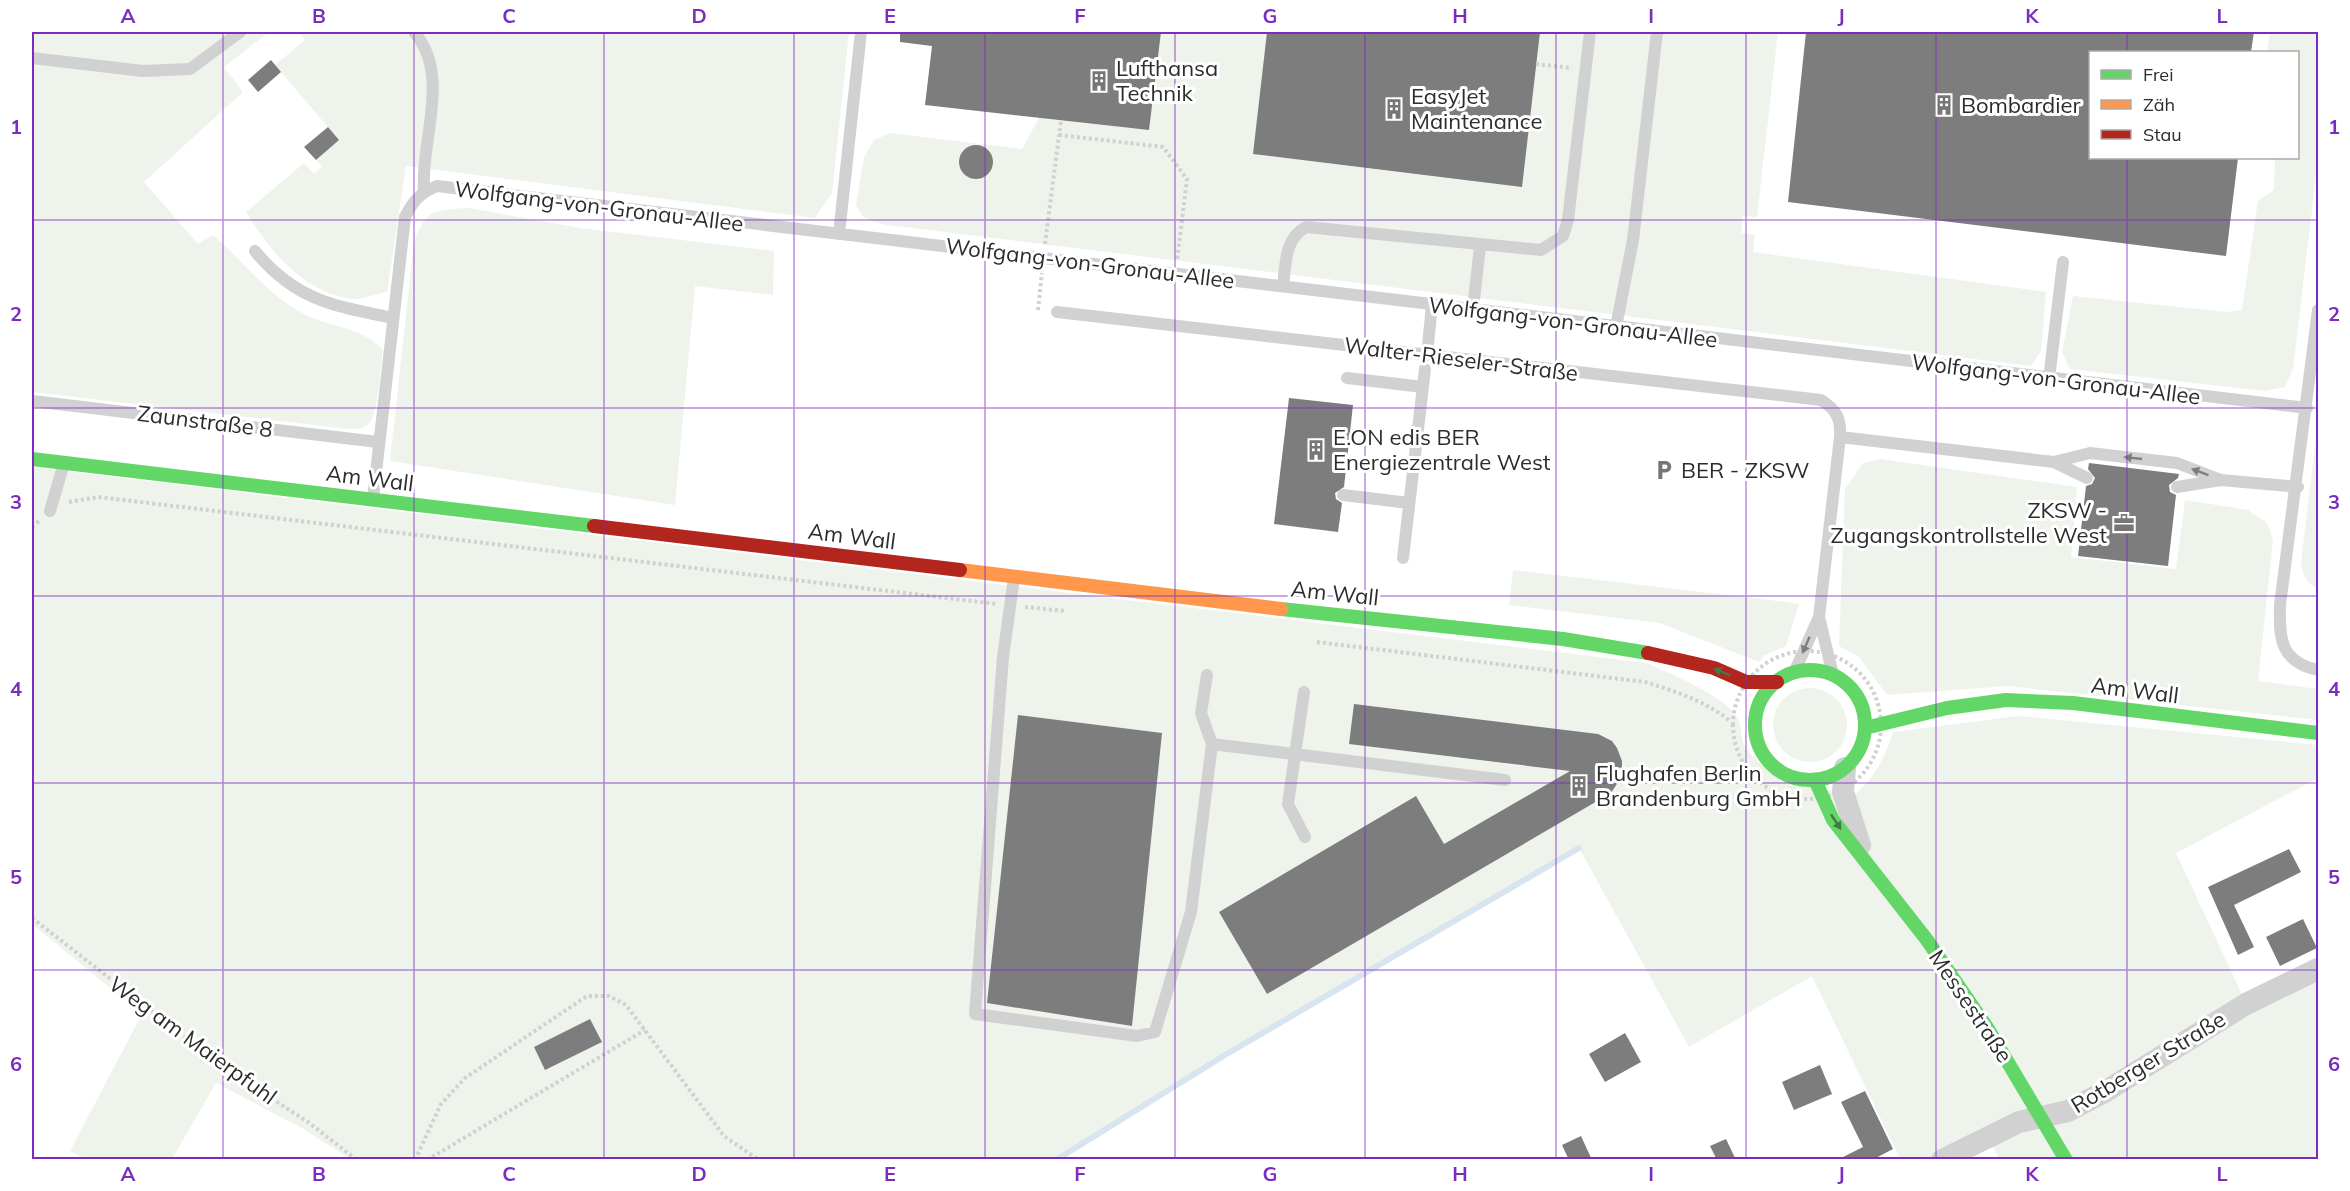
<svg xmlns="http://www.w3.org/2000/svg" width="2350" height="1191" viewBox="0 0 2350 1191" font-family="Mulish,sans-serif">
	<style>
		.green { fill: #eef3eb }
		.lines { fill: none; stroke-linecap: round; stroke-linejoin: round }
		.stream { stroke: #d8e4ef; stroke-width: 6 }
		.building { fill: #7d7d7d }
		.path { stroke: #d1d1d1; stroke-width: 4; stroke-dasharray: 3 3; stroke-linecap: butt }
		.lane { stroke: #d1d1d1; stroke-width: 12 }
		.street { stroke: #d1d1d1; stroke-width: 22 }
		.fast { stroke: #63d668; stroke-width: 14 }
		.slow { stroke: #ff974d; stroke-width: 14 }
		.jam { stroke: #b3261e; stroke-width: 14 }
		.oneway { fill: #7e7e7e }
		.oneway2 { fill: #457847 }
		.grid { fill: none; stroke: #7b2cbf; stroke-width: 1.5; stroke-opacity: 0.55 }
		.labels { text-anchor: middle; stroke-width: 6; stroke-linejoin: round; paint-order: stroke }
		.poi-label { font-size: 22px; fill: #2c2c2c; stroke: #fff; text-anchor: start }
		.street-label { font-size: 22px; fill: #2c2c2c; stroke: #fff }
		.neatline { fill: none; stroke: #7b2cbf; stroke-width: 2 }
		.grid-label { font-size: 20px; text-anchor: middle; font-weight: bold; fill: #7b2cbf }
	</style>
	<rect width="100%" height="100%" fill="#fff"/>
	<!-- green -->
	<path class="green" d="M32,32H269L224,67L243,92L144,182L198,244L213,235C243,261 268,295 304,314C331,328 361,326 383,350C380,368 379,408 370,422C365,429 356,429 348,429L32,392Z
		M299,32H849L832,193L815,218L406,166L387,292C376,294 361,300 351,299C303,292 269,250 246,212L304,163L314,174L322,167L316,160L339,140L275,65L305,40Z
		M1161,32H1778L1757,217L1743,216L1741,233L1755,235L1753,252L2046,292L2041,351L2031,366L880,224L863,217L856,205L864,157L874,140L890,133L1022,149L1039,118L1149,130Z
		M2270,32H2318V160L2293,369L2285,387L2265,391L2070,369L2062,352L2073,296L2227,312L2242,310L2258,201L2274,190L2275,158H2298V52H2267Z
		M469,208L580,228L774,251L773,295L695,286L675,505L390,461L414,242C426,208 436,210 469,208Z
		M2318,422V589C2307,583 2303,576 2301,563Z
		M1880,459L2077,487L2071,557L2176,569L2185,500L2248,510L2267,523L2273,540L2258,681L2318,689V720L2008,686L1887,695L1859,657L1839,646L1845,489L1863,463Z
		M32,467L1647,663C1672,675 1722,694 1737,717C1743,726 1739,740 1746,748C1775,785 1814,790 1857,793C1876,775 1885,757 1893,732L2018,716L2318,745V778L2176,853L2246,1003L2318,969V1159L1999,1160L1992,1145L1962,1159H1900L1812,976L1689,1047L1579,848L1225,1055L1056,1159H350L302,1128L216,1083L172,1159H86L70,1151L142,1014L32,924Z
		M1513,570L1787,602L1799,604L1786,646L1765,655L1759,662L1660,623L1509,605Z
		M1773 725a37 37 0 1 1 74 0a37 37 0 1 1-74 0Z"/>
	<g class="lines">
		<!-- stream -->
		<path class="stream" d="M1056,1160L1225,1055L1579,848"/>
	</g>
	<!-- building -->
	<path class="building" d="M900,32H1161L1149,130L925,105L932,46L900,42Z
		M1267,32H1540L1522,187L1253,154Z
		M1806,32H2254L2251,52H2091V158H2238L2226,256L1788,202Z
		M271,60L281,72L258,92L248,80Z
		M328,127L339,140L316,160L304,147Z
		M959 162a17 17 0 1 1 34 0a17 17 0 1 1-34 0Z
		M1289,398L1353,405L1344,487L1335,493L1336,499L1342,503L1338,532L1274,524Z
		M2089,463L2179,474L2178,478L2169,485L2170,492L2176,495L2168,566L2078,556L2086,486L2092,484L2095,478L2088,469Z
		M1354,704L1598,734L1612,741L1617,748L1622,761V776L1611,793L1267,994L1219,912L1416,796L1444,844L1570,771L1349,744Z
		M1018,715L1162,733L1132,1026L987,1003Z
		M2289,849L2301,872L2234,905L2254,947L2238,955L2208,887Z
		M2303,919L2317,948L2280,966L2266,937Z
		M590,1019L602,1042L545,1070L534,1047Z
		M1625,1033L1641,1062L1605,1082L1589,1054Z
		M1820,1065L1832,1094L1794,1110L1782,1082Z
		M1865,1091L1893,1149L1872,1160H1837L1863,1147L1841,1102Z
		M1581,1136L1592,1160H1569L1562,1145Z
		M1726,1139L1736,1160H1717L1710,1146Z"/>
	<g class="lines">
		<!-- path -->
		<path class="path" d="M1536,64L1572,68
			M1059,135L1163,147L1187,179L1177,261
			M1045,244L1061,120
			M1038,310L1042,273
			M69,502L98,497L997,604
			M32,527L40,520
			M1025,607L1065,611
			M1317,642L1645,682C1675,691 1705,701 1730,721
			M1733 725a74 74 0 1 1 148 0a74 74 0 1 1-148 0Z
			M32,918L229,1071L308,1122L357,1160
			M415,1160L441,1104L465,1078L587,996H609L626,1005L724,1136L759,1160
			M427,1160L645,1030"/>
		<!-- lane -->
		<path class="lane" d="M414,32C452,75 420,141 424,191
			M32,58L143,71L190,69L240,32
			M839,234L861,32
			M255,251C295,300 334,306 393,318
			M1283,286C1286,264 1284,239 1306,227L1541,250L1563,236L1568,220L1590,32
			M1473,309L1480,246
			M2318,310L2280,605C2279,638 2280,662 2318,670
			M1057,312L1821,400C1837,410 1841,419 1840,437L1819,617L1794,673
			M1616,327L1633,240L1657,32
			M1427,355L1432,305
			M1347,378L1423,387
			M2049,379L2063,262
			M32,401L378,442
			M1840,437L2054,462
			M2087,478L2054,462L2090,453L2177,463L2221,480L2177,487
			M2221,480L2298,487
			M1343,495L1409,503
			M373,499L405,217C413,201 420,193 437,186L2307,408
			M50,511L64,463
			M1403,558L1425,369
			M1014,578L1003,657L975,1014L1137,1036L1155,1032L1191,912L1212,744L1201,713L1207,675
			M1819,617L1833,675
			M1304,692L1288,804L1305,837
			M1212,744L1505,780"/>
		<!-- street -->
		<path class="street" d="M1845,768L1843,792L1860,845
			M1942,1160L2019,1122L2068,1111L2106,1091L2246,1004L2318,969"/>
		<!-- fast -->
		<path class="fast" d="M32,459L594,526
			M1281,609L1563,639L1648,653
			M1755 725a55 55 0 1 1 110 0a55 55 0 1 1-110 0Z
			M1865,728L1947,708L2006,700L2073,703L2318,733
			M1815,780L1833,820L1927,940L1988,1029L2066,1160"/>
		<!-- slow -->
		<path class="slow" d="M960,570L1281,609"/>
		<!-- jam -->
		<path class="jam" d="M594,526L960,570
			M1648,653L1714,668L1746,682H1777"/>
	</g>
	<!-- one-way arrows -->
	<defs><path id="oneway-solid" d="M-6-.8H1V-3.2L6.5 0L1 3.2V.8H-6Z" transform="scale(1.5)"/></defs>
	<g class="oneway">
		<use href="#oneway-solid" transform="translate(2133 458) rotate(-174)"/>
		<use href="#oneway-solid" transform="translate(2200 472) rotate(-159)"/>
		<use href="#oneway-solid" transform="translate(1806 645) rotate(114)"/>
	</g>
	<g class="oneway2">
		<use href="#oneway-solid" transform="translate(1722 672) rotate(-157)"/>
		<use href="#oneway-solid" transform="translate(1836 822) rotate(56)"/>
	</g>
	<!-- grid -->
	<path class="grid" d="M223,32V1160M414,32V1160M604,32V1160M794,32V1160M985,32V1160M1175,32V1160M1365,32V1160M1556,32V1160M1746,32V1160M1936,32V1160M2127,32V52M2127,158V1160M32,220H2318M32,408H2318M32,596H2318M32,783H2318M32,970H2318"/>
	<!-- icons -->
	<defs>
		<g id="building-bare" transform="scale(1.62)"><path d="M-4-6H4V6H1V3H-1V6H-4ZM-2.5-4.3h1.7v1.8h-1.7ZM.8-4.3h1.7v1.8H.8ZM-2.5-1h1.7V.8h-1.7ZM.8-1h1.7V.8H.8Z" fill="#767676" stroke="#fff" stroke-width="2.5" paint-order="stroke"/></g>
		<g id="parking-bare" transform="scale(1.62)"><path d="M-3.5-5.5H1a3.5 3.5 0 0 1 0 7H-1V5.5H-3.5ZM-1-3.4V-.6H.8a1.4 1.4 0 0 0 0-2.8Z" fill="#767676" stroke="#fff" stroke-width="2.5" paint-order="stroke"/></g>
		<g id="office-bare" transform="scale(1.62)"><path d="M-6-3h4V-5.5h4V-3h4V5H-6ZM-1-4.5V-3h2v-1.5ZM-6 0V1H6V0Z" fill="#767676" stroke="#fff" stroke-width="2.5" paint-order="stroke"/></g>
	</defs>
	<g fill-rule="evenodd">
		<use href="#building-bare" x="1099" y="81"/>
		<use href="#building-bare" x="1944" y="105"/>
		<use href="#building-bare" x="1394" y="109"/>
		<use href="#building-bare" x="1316" y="450"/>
		<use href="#parking-bare" x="1664" y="470"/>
		<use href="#office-bare" x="2124" y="523"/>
		<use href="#building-bare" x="1579" y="786"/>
	</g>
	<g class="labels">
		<!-- poi labels -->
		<g class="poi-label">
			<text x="1116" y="76">Lufthansa<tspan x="1116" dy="25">Technik</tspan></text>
			<text x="1411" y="104">EasyJet<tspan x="1411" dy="25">Maintenance</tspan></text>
			<text x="1961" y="113">Bombardier</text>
			<text x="1333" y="445">E.ON edis BER<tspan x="1333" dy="25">Energiezentrale West</tspan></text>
			<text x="1681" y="478">BER - ZKSW</text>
			<text x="2107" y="518" text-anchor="end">ZKSW -<tspan x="2107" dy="25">Zugangskontrollstelle West</tspan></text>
			<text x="1596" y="781">Flughafen Berlin<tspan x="1596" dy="25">Brandenburg GmbH</tspan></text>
		</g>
		<!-- street labels -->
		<g class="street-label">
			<text transform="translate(599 206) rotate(7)" y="8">Wolfgang-von-Gronau-Allee</text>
			<text transform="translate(1090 263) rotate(7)" y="8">Wolfgang-von-Gronau-Allee</text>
			<text transform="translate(1573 322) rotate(7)" y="8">Wolfgang-von-Gronau-Allee</text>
			<text transform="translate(1461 359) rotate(7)" y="8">Walter-Rieseler-Straße</text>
			<text transform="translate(2056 379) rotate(7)" y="8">Wolfgang-von-Gronau-Allee</text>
			<text transform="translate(205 421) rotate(7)" y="8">Zaunstraße 8</text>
			<text transform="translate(370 478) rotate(7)" y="8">Am Wall</text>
			<text transform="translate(852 536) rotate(7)" y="8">Am Wall</text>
			<text transform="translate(1335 593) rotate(6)" y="8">Am Wall</text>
			<text transform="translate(2135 690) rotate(7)" y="8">Am Wall</text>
			<text transform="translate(1971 1006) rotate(56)" y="8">Messestraße</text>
			<text transform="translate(193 1040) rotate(36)" y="8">Weg am Maierpfuhl</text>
			<text transform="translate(2148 1062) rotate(-31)" y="8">Rotberger Straße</text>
		</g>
	</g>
	<!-- border -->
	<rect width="2350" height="1191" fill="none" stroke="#ffffff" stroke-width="66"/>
	<!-- legend -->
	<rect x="2089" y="51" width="210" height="108" fill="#ffffff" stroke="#ababab" stroke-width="1.5"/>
	<rect x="2101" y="70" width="30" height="9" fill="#63d668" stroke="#ababab" stroke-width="1.5"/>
	<text x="2143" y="81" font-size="18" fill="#2c2c2c">Frei</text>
	<rect x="2101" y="100" width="30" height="9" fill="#ff974d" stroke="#ababab" stroke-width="1.5"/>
	<text x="2143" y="111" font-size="18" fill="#2c2c2c">Zäh</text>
	<rect x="2101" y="130" width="30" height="9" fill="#b3261e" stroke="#ababab" stroke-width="1.5"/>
	<text x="2143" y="141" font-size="18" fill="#2c2c2c">Stau</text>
	<rect x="33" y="33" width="2284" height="1125" class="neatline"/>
	<g class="grid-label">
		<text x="128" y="23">A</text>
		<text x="319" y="23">B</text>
		<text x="509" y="23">C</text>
		<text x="699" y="23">D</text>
		<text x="890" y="23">E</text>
		<text x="1080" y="23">F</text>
		<text x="1270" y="23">G</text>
		<text x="1460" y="23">H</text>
		<text x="1651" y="23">I</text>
		<text x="1841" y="23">J</text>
		<text x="2032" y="23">K</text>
		<text x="2222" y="23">L</text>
		<text x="16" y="134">1</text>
		<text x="2334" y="134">1</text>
		<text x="16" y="321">2</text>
		<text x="2334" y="321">2</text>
		<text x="16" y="509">3</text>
		<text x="2334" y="509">3</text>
		<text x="16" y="696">4</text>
		<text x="2334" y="696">4</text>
		<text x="16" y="884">5</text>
		<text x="2334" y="884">5</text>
		<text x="16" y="1071">6</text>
		<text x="2334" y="1071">6</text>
		<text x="128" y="1181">A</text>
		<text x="319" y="1181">B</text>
		<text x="509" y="1181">C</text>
		<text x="699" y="1181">D</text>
		<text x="890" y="1181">E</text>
		<text x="1080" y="1181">F</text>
		<text x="1270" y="1181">G</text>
		<text x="1460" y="1181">H</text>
		<text x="1651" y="1181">I</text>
		<text x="1841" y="1181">J</text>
		<text x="2032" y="1181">K</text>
		<text x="2222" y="1181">L</text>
	</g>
</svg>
